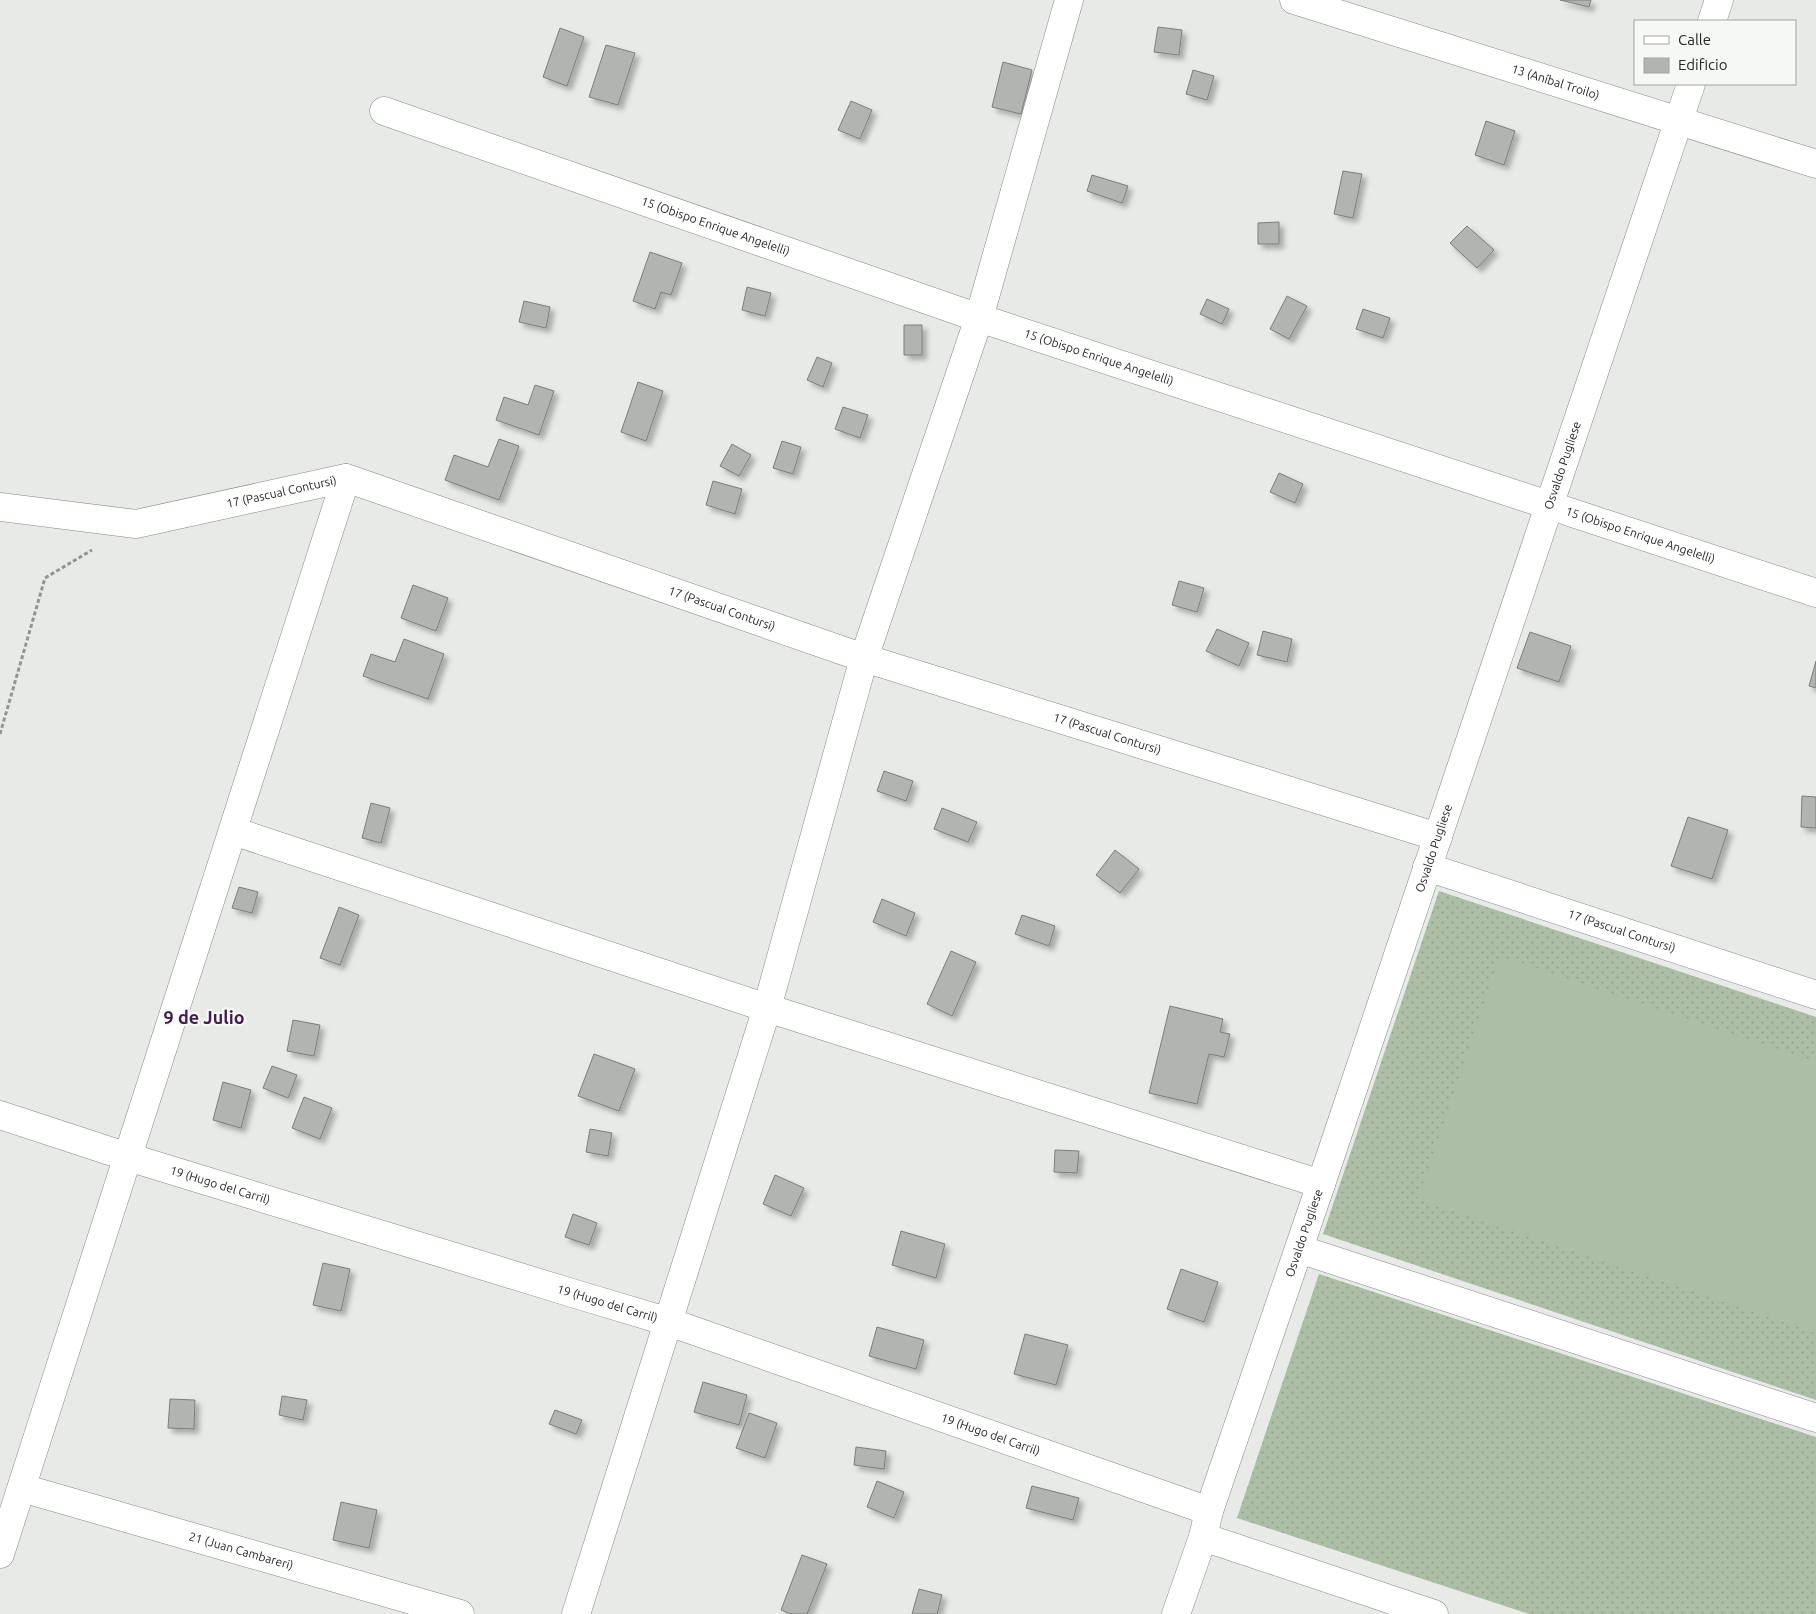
<svg xmlns="http://www.w3.org/2000/svg" width="1816" height="1614" viewBox="0 0 1816 1614" font-family="Ubuntu,sans-serif">
	<style>
		.grass { fill: url(#grass-dots) }
		.garden { fill: #acbea6 }
		.building { fill: #b2b4b1; stroke: #7c7e7b; filter: url(#shadow) }
		.lines { fill: none; stroke-linecap: round; stroke-linejoin: round }
		.minor-casing { stroke: #868885; stroke-width: 29 }
		.path { stroke: #949593; stroke-width: 3; stroke-dasharray: 4 2.5; stroke-linecap: butt }
		.minor { stroke: #fff; stroke-width: 28 }
		.labels { text-anchor: middle; stroke-width: 4.5; stroke-linejoin: round; paint-order: stroke }
		.street-label { font-size: 12px; fill: #252625; stroke: #f5f8f4 }
		.district-label { font-size: 18px; font-weight: bold; fill: #431b50; stroke: #f5f8f4 }
	</style>
	<defs>
		<pattern id="grass-dots" width="8" height="8" patternUnits="userSpaceOnUse" patternTransform="scale(1.25)"><rect width="8" height="8" fill="#acbea6"/><path d="M2 2h.1M6 6h.1" fill="none" stroke="#94a38f" stroke-width="1.8" stroke-linecap="round"/></pattern>
		<filter id="shadow"><feDropShadow dx="4.5" dy="4.5" stdDeviation="2.5" flood-color="#0004"/></filter>
	</defs>
	<rect width="100%" height="100%" fill="#e8eae7"/>
	<!-- grass -->
	<path class="grass" d="M1439,891L1816,1017V1400L1323,1234Z
		M1319,1274L1816,1437V1614H1529L1237,1518Z"/>
	<!-- garden -->
	<path class="garden" d="M1500,956L1816,1062V1333L1418,1199Z"/>
	<!-- building -->
	<path class="building" d="M1560,0H1591L1589,7Z
		M1158,27L1182,30L1179,55L1154,52Z
		M560,28L584,37L567,86L543,77Z
		M606,45L635,53L618,105L589,97Z
		M1003,62L1032,70L1021,114L992,107Z
		M1193,70L1214,76L1207,100L1186,94Z
		M851,101L872,110L860,139L838,130Z
		M1486,121L1515,131L1504,165L1475,155Z
		M1343,171L1362,174L1353,218L1334,214Z
		M1092,175L1128,186L1122,203L1087,191Z
		M1279,222V244H1258V223Z
		M1467,226L1494,250L1477,268L1450,243Z
		M650,252L682,263L671,295L661,292L655,309L633,301Z
		M747,287L771,293L765,316L742,310Z
		M1287,296L1307,306L1289,339L1270,329Z
		M1207,299L1229,309L1222,324L1200,314Z
		M524,301L550,307L546,328L519,322Z
		M1363,309L1390,318L1383,338L1356,329Z
		M904,325H922V355H904Z
		M817,357L832,363L823,387L807,380Z
		M638,382L663,391L646,441L621,432Z
		M535,385L554,391L539,435L496,420L504,397L528,405Z
		M843,407L868,415L860,438L835,429Z
		M499,439L519,446L499,500L445,480L454,455L488,467Z
		M782,441L801,447L793,474L773,468Z
		M732,444L751,455L739,476L720,466Z
		M1279,473L1303,484L1295,503L1270,492Z
		M713,481L742,489L735,514L706,505Z
		M1179,581L1204,588L1197,612L1172,605Z
		M413,585L448,598L436,631L401,618Z
		M1217,629L1249,643L1239,666L1206,651Z
		M1263,631L1292,639L1287,662L1257,655Z
		M1530,632L1571,646L1559,682L1517,668Z
		M404,639L444,654L428,699L363,676L371,654L395,662Z
		M1816,661V688L1809,686Z
		M884,771L913,781L906,801L877,791Z
		M1802,796L1816,797V828L1801,827Z
		M371,803L390,808L381,843L362,838Z
		M942,808L977,822L968,842L934,829Z
		M1688,817L1728,830L1712,879L1671,866Z
		M1115,850L1139,869L1120,893L1096,875Z
		M239,887L258,892L252,913L232,908Z
		M882,899L915,913L906,936L873,922Z
		M339,907L359,915L340,965L320,958Z
		M1022,915L1055,926L1049,946L1015,934Z
		M951,951L976,962L952,1016L927,1004Z
		M1170,1006L1223,1019L1220,1032L1230,1034L1224,1057L1209,1054L1197,1104L1149,1093Z
		M293,1020L320,1025L314,1056L287,1051Z
		M594,1054L635,1069L619,1111L578,1096Z
		M272,1066L297,1075L288,1098L263,1088Z
		M223,1082L251,1090L241,1128L213,1120Z
		M304,1097L332,1108L320,1139L292,1128Z
		M590,1129L612,1133L608,1156L586,1152Z
		M1055,1150L1079,1151L1077,1173L1054,1172Z
		M775,1175L804,1188L791,1216L763,1204Z
		M573,1214L597,1223L589,1245L565,1237Z
		M901,1231L945,1244L936,1278L892,1265Z
		M323,1263L350,1269L341,1311L313,1305Z
		M1181,1269L1218,1282L1204,1322L1167,1309Z
		M877,1327L924,1340L916,1369L869,1356Z
		M1025,1334L1068,1345L1056,1385L1014,1374Z
		M703,1382L747,1395L739,1425L694,1412Z
		M282,1396L307,1400L303,1420L279,1415Z
		M170,1399L195,1400L194,1429L168,1428Z
		M555,1410L582,1420L576,1434L549,1424Z
		M749,1413L777,1423L765,1458L736,1448Z
		M856,1447L886,1451L884,1469L854,1465Z
		M877,1481L904,1492L894,1518L867,1507Z
		M1032,1486L1079,1498L1073,1520L1026,1508Z
		M341,1502L377,1510L369,1548L333,1540Z
		M802,1555L827,1564L807,1614H791L781,1610Z
		M919,1589L942,1595L937,1614H912Z"/>
	<g class="lines">
		<!-- minor casing -->
		<g class="minor-casing">
			<g id="minor">
				<path id="s1" d="M1294,0L1816,164"/>
				<path d="M1712,21L1719,0"/>
				<path id="s2" d="M384,111L979,318L1816,593"/>
				<path id="s3" d="M0,507L136,524L346,478L864,658L1438,837"/>
				<path d="M233,831L767,1008L1321,1184"/>
				<path id="s4" d="M1427,867L1816,995"/>
				<path id="s5" d="M0,1115L128,1157L572,1293L669,1322L1209,1511"/>
				<path d="M1299,1249L1816,1418"/>
				<path id="s6" d="M22,1488L460,1614"/>
				<path d="M1203,1537L1434,1614"/>
				<path d="M0,1554L346,478"/>
				<path d="M576,1614L767,1008L864,658L979,318L1069,0"/>
				<path id="s7" d="M1176,1614L1203,1537L1209,1511L1321,1184L1691,84"/>
			</g>
		</g>
		<!-- path -->
		<path class="path" d="M0,734L45,578L92,550"/>
		<!-- minor -->
		<use href="#minor" class="minor"/>
	</g>
	<g class="labels">
		<!-- street labels -->
		<g class="street-label">
			<text dy="4" stroke="none"><textPath href="#s1" startOffset="274">13 (Aníbal Troilo)</textPath></text>
			<text dy="4" stroke="none"><textPath href="#s2" startOffset="351">15 (Obispo Enrique Angelelli)</textPath></text>
			<text dy="4" stroke="none"><textPath href="#s2" startOffset="756">15 (Obispo Enrique Angelelli)</textPath></text>
			<text dy="4" stroke="none"><textPath href="#s7" startOffset="1212">Osvaldo Pugliese</textPath></text>
			<text dy="4" stroke="none"><textPath href="#s3" startOffset="286">17 (Pascual Contursi)</textPath></text>
			<text dy="4" stroke="none"><textPath href="#s2" startOffset="1326">15 (Obispo Enrique Angelelli)</textPath></text>
			<text dy="4" stroke="none"><textPath href="#s3" startOffset="750">17 (Pascual Contursi)</textPath></text>
			<text dy="4" stroke="none"><textPath href="#s3" startOffset="1155">17 (Pascual Contursi)</textPath></text>
			<text dy="4" stroke="none"><textPath href="#s7" startOffset="808">Osvaldo Pugliese</textPath></text>
			<text dy="4" stroke="none"><textPath href="#s4" startOffset="205">17 (Pascual Contursi)</textPath></text>
			<text dy="4" stroke="none"><textPath href="#s5" startOffset="231">19 (Hugo del Carril)</textPath></text>
			<text dy="4" stroke="none"><textPath href="#s7" startOffset="402">Osvaldo Pugliese</textPath></text>
			<text dy="4" stroke="none"><textPath href="#s5" startOffset="636">19 (Hugo del Carril)</textPath></text>
			<text dy="4" stroke="none"><textPath href="#s5" startOffset="1041">19 (Hugo del Carril)</textPath></text>
			<text dy="4" stroke="none"><textPath href="#s6" startOffset="228">21 (Juan Cambareri)</textPath></text>
		</g>
		<!-- district labels -->
		<g class="district-label">
			<text x="204" y="1024">9 de Julio</text>
		</g>
	</g>
	<!-- legend -->
	<rect x="1634" y="20" width="162" height="65" fill="#f5f8f4" stroke="#a2a4a1"/>
	<rect x="1644" y="36" width="25" height="8" fill="#ffffff" stroke="#a2a4a1"/>
	<text x="1678" y="45" font-size="15" fill="#252625">Calle</text>
	<rect x="1644" y="58" width="25" height="15" fill="#b2b4b1" stroke="#a2a4a1"/>
	<text x="1678" y="70" font-size="15" fill="#252625">Edificio</text>
</svg>
